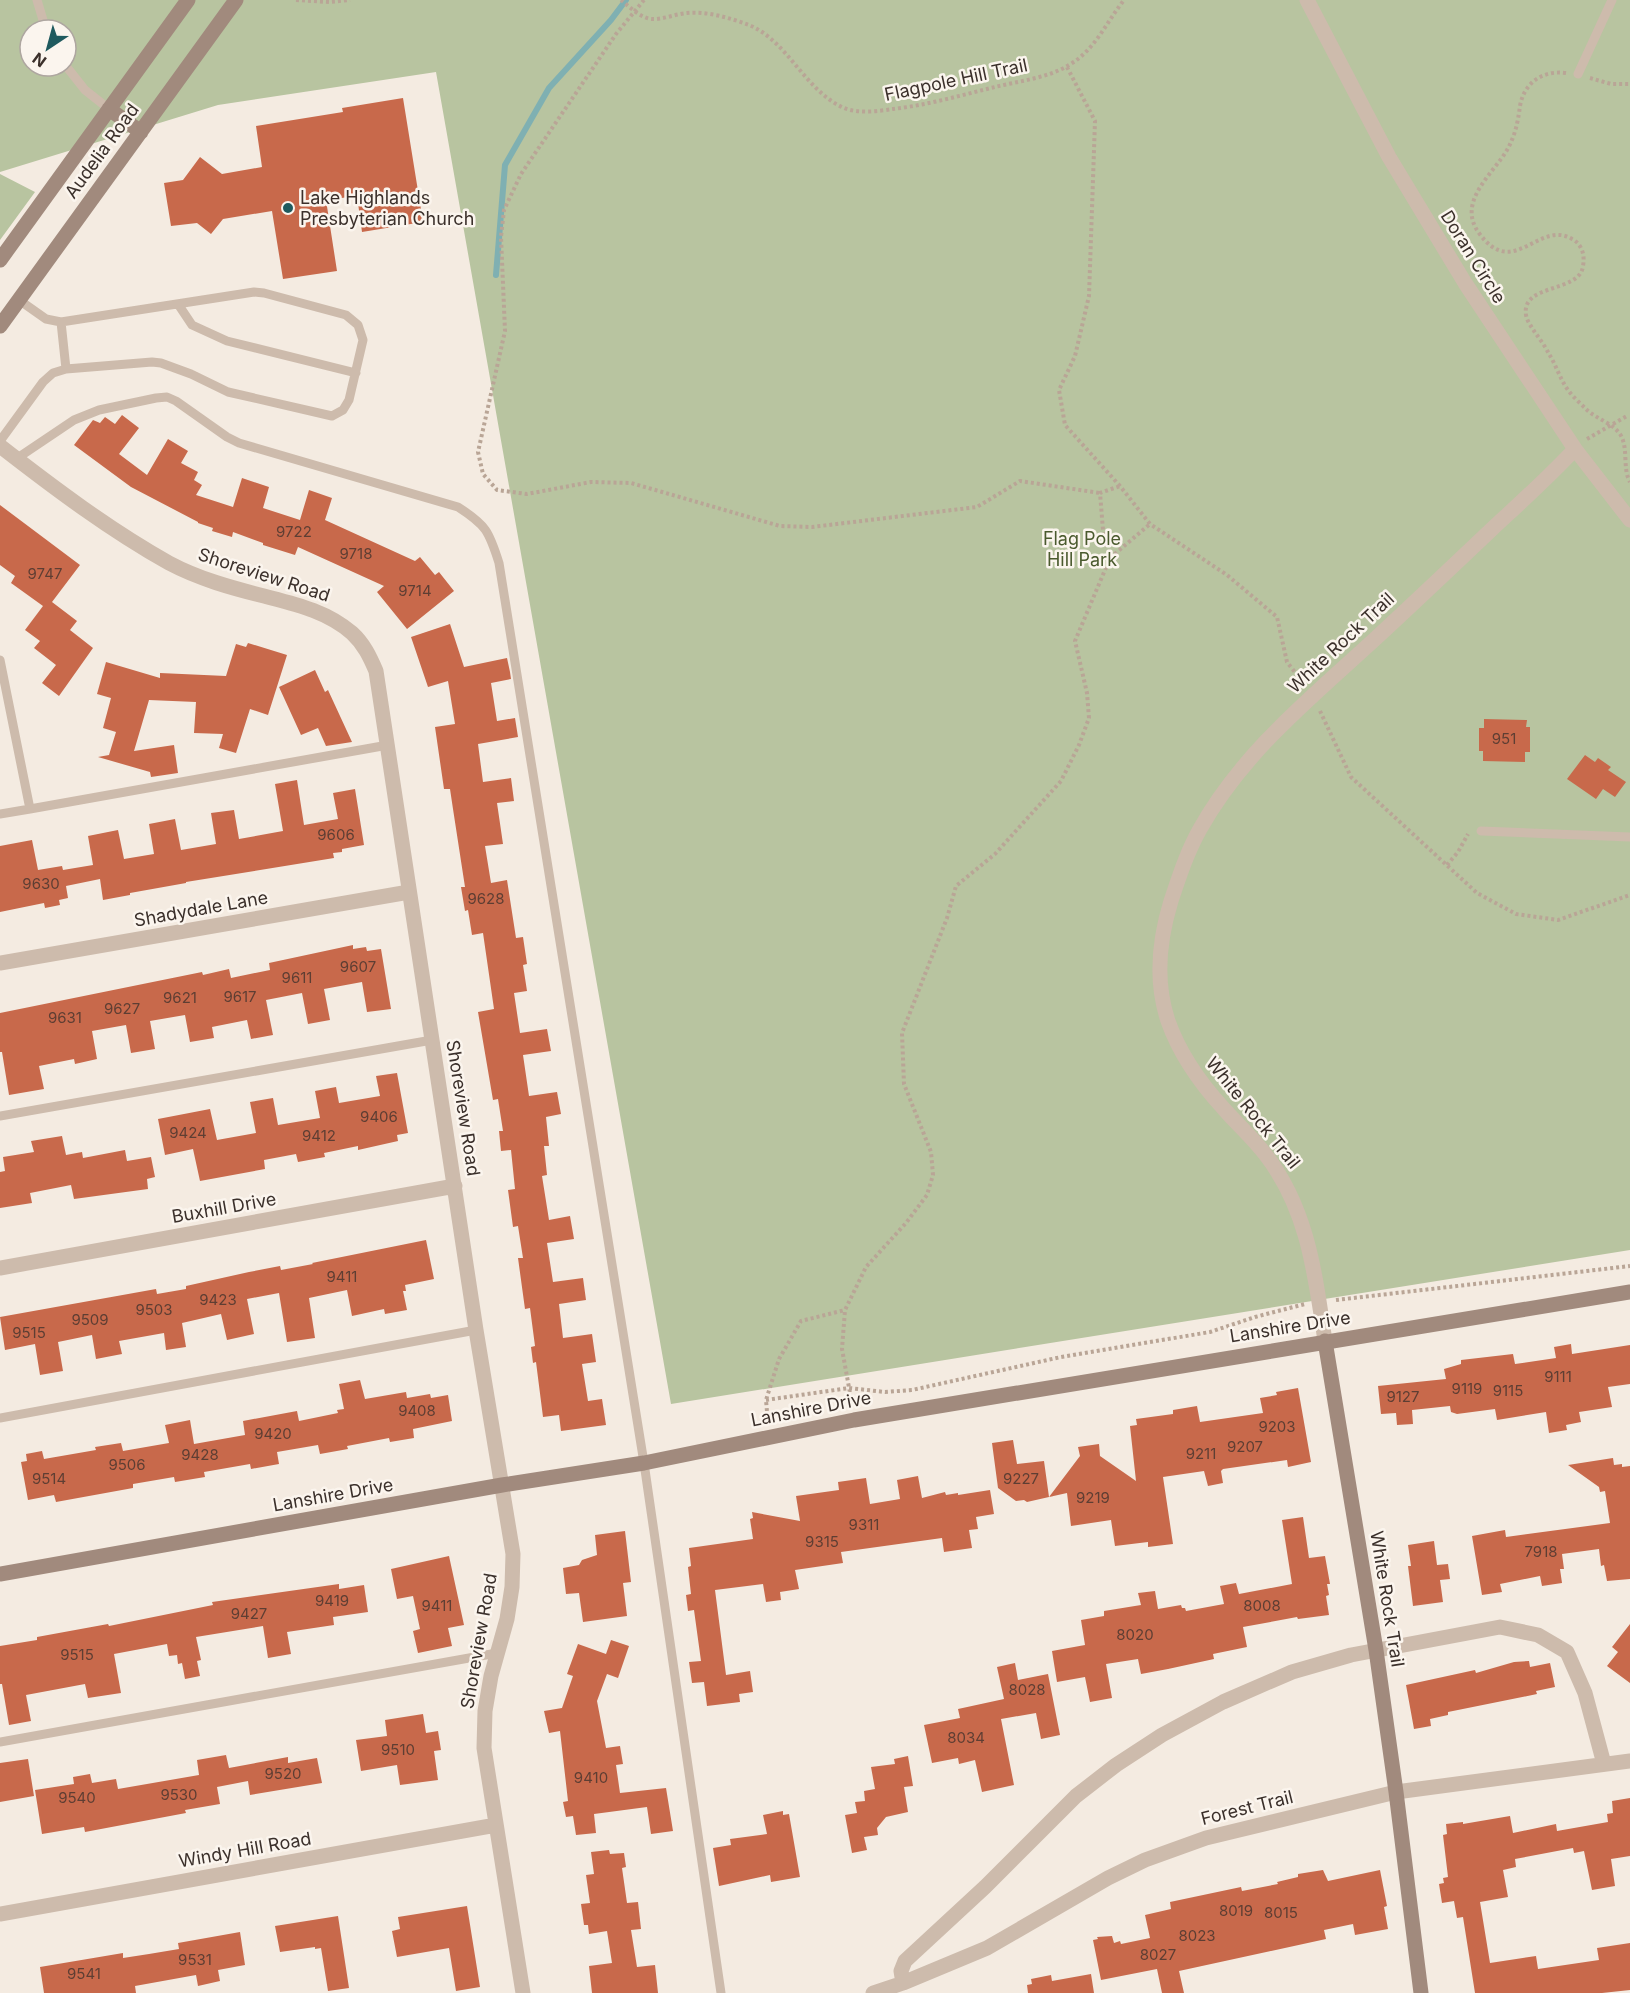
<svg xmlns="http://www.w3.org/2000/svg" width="1630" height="1993" viewBox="0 0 1630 1993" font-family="Inter,sans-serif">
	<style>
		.green { fill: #b8c4a0; fill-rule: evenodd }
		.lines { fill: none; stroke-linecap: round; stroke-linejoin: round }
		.stream { stroke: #7fb0b2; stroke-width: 6 }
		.building { fill: #c8694b }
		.path { stroke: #b9a596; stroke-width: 4; stroke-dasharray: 3 3; stroke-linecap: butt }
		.lane { stroke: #cdbbac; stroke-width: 9 }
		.street { stroke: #cdbbac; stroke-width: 15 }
		.secondary { stroke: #a18a7d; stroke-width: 15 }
		.poi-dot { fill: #1f5a5e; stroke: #fbf5ee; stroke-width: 2 }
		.labels { text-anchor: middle; stroke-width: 5; stroke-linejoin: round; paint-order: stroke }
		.number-label { font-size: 15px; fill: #5e3e33 }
		.street-label { font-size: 18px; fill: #3b302b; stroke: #fbf5ee }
		.poi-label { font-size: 18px; fill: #3b302b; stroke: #fbf5ee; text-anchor: start }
		.park-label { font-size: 18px; fill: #4a5a2e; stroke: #fbf5ee }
	</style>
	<rect width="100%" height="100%" fill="#f4ebe1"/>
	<!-- green -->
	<path class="green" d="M0,0H1630V1250L671,1404L436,72L218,105L0,172ZM30,30H66V66H30Z
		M0,174L35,192L0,240Z"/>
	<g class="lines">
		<!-- stream -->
		<path class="stream" d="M496,275L505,165L549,88L611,20L626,0"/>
	</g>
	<!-- building -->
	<path class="building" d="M403,98L423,222L362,232L357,196L326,200L337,271L283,279L272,211L223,219L211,234L197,223L171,226L164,183L183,180L200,157L222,174L262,167L256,126L343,112L342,108Z
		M122,415L139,428L119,454L147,475L168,439L188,451L181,463L198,472L194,480L202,485L196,495L233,507L242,478L269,487L263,508L300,520L309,490L332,498L325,520L415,561L420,557L435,575L439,572L454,591L407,629L377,592L384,586L298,547L295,555L263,545V543L233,532L232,537L212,531L213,528L198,523V522L131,487L74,445L93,420L100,423L105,417L115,424Z
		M0,505L80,565L52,602L77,621L70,630L93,648L59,696L42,683L56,665L34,648L40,641L25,630L43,606L11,583L15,576L0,565Z
		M450,624L464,667L507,658L510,672L511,679L491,683L497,721L515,718L518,737L478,744L483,782L511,778L514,801L497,803L503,844L485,846L491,883L507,880L516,938L523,937L527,964L523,965L527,991L514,993L520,1033L547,1029L551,1051L523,1055L529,1096L557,1092L561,1114L546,1117L549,1146H544L547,1175L542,1176L549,1220L570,1216L574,1239L547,1243L553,1282L583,1278L586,1300L559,1304L563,1338L592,1334L596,1362L582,1364L588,1401L602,1399L606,1425L561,1431L559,1415L543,1417L536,1362L533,1363L531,1347L535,1346L530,1308L525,1309L518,1258H523L518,1226L513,1227L508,1190L515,1189L511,1150L501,1151L499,1131H503L498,1099L493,1100L478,1012L494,1009L483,933L472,935L468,910L465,911L461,887H465L453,809L450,789H444L435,727L455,724L448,681L428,687L411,637Z
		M248,643L287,655L268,715L250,709L236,753L219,748L223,734L194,733L196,702L149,700L134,751L174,745L178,773L151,777L150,772L98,757L109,755L116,732L103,728L111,698L97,694L106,662L160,678V673L226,676L236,644L246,647Z
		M315,670L325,692L328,690L352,742L326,746L318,728L301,735L279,687Z
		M1484,719L1527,720L1526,727H1530V752H1525V762L1483,761V751H1479V728H1484Z
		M1585,755L1595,762L1598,758L1611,767L1608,770L1626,782L1615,797L1603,789L1596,799L1567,779Z
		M297,780L304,825L338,819L333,793L355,789L364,845L342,849V852L333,853L334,858L186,882V883L130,893V895L103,900L100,879L66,886L68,898L59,900L60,905L45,908L44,903L0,912V846L32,840L38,870L62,866L63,870L93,865L88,836L118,830L124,859L154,854L149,824L175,819L181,850L216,844L211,813L234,810L239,839L283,831L275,784Z
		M353,945V949L366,947L367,951L381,949L391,1009L367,1012L362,982L324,989L330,1020L308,1024L302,993L266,1000L273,1035L251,1039L247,1020L212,1027L214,1038L190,1042L185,1015L150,1021L155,1049L131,1053L126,1025L92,1031L97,1059L75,1064L74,1059L39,1066L44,1089L9,1095L2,1052H0V1013L202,972L203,975L229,969L231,978L270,970L269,963Z
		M397,1073L408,1133L397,1135L398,1141L358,1150V1146L324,1153L325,1157L298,1162L296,1154L264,1160L265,1169L200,1181L193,1149L165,1155L158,1119L210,1109L217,1140L256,1133L250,1102L273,1098L278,1125L320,1118L315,1091L336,1087L339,1103L380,1096L376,1076Z
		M62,1136L66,1155L82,1152L83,1158L125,1150L127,1161L151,1157L155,1177L147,1179L148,1189L74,1199L71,1185L30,1193L32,1203L0,1208V1172L5,1171L3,1157L34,1152L31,1141Z
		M426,1240L434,1279L405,1285L406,1291H403L407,1310L385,1314L384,1309L352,1316L347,1290L309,1298L315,1338L287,1342L279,1293L247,1299L254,1334L227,1340L221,1314L182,1323L186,1347L166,1350L164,1333L119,1341L122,1354L96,1359L92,1335L58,1342L63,1371L40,1375L35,1344L5,1350L0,1317L156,1289L157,1294L186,1289V1286L249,1272L280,1266L281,1270L313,1264L312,1263Z
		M1571,1344L1572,1354L1630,1345V1384L1608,1387L1612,1407L1579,1412L1581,1422L1566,1425L1567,1430L1549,1433L1546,1412L1497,1420L1495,1409L1457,1414L1451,1412L1450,1406L1412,1410L1413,1424L1397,1425L1396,1413L1381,1414L1378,1386L1446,1379L1444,1369L1461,1364V1360L1513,1354L1515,1364L1556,1358L1554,1347Z
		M360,1380L365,1399L406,1392L407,1398L430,1394L431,1398L448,1395L452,1421L413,1429L414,1438L390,1442L389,1438L347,1446L348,1449L320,1454L318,1445L277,1452L279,1464L251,1469L250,1464L204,1472L205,1477L175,1482L174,1477L133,1484V1488L56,1502L54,1495L28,1500L21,1462L27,1461L26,1454L42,1451L44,1459L96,1450L95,1447L121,1443L123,1451L169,1443L165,1425L190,1420L194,1444L245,1435L243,1421L297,1411L299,1421L338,1413L337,1410L344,1409L339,1384Z
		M1298,1388L1311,1462L1288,1467L1287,1460L1223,1469L1221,1471L1223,1483L1208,1486L1204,1471L1163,1477L1173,1544L1148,1547V1542L1115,1546L1111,1520L1071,1526L1067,1493L1049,1497L1080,1456L1078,1447L1099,1444L1100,1456L1136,1481L1130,1426L1137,1425L1136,1419L1173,1414V1410L1197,1406L1200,1422L1263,1413L1260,1398L1277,1395L1276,1392Z
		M1013,1440L1017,1464L1044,1461L1049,1497L1027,1502L1024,1500L1016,1501L998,1488L992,1443Z
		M1613,1458L1614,1465L1622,1464V1467L1630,1466V1579L1607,1581L1604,1565L1601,1566L1599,1549L1562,1554L1564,1569H1560L1562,1583L1542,1586L1540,1576L1500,1584L1502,1592L1482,1595L1472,1536L1505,1530L1506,1537L1610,1523L1605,1491L1600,1492L1599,1487L1568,1465Z
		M918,1476L922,1498L945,1492L946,1495L958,1493V1495L990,1490L994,1514L976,1517L978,1529L969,1530L972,1548L944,1552L942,1538L841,1552L843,1563L795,1570L799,1589L780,1592L781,1600L766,1602L763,1584L715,1590L726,1675L750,1671L753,1692L739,1694L740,1702L707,1706L704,1682L692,1683L689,1662L701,1661L694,1610L688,1611L686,1595L691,1594L688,1567L691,1566L689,1548L753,1539L750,1519L753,1518L752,1512L800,1521L796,1496L839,1490L838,1482L866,1478L870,1504L900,1499L897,1480Z
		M1303,1517L1309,1558L1325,1556L1330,1584H1327L1329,1595L1326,1596L1329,1615L1298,1619L1297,1617L1243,1627L1247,1647L1213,1654L1214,1659L1168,1669L1141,1674L1138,1659L1106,1664L1112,1698L1090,1702L1085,1677L1057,1682L1052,1651L1085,1645L1081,1620L1104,1616V1611L1141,1605L1138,1593L1155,1591L1158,1609L1181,1605L1182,1608H1185L1186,1611L1224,1604L1220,1586L1236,1583L1239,1594L1292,1584L1282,1520Z
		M625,1531L631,1582L623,1583L627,1616L583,1622L579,1593L566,1594L563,1568L579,1565L582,1560L597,1555L595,1535Z
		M1434,1541L1437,1565L1448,1564L1450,1579L1440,1580L1443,1602L1413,1606L1408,1566H1411L1408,1545Z
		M449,1556L464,1625L448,1628L452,1646L418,1653L413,1631L420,1629L413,1596L397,1599L391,1569Z
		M339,1584V1589L364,1585L368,1612L333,1617L334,1625L287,1632L291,1654L268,1658L263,1626L196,1637L201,1660L197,1661L200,1676L185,1679L182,1663L178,1664L177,1655L169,1656L167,1644L114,1654L121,1693L88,1698L85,1684L26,1695L31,1721L9,1725L2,1684H0V1646L37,1640V1637L108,1624L109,1626L213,1605L212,1602Z
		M1630,1624V1683L1607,1666L1618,1652L1612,1647Z
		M611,1640L629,1646L618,1678L607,1674L597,1701L606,1748L620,1746L623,1764L616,1765L620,1793L666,1788L673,1831L651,1834L647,1807L594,1814L596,1833L576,1835L573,1816L566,1817L563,1802L568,1801L560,1731L549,1733L544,1711L562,1708L573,1676L567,1674L578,1644L606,1654Z
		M1529,1661L1530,1667L1550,1663L1555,1687L1536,1691L1537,1694L1448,1712V1715L1430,1719L1431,1726L1414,1729L1406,1685L1475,1670L1476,1673L1514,1662Z
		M1015,1663L1018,1680L1048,1674L1060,1735L1041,1739L1036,1713L1001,1719L1014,1785L982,1792L975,1760L959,1764L958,1758L932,1763L924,1725L960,1718L958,1709L1004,1699L997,1667Z
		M423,1714L426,1733L438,1731L441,1750L434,1751L438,1780L400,1785L397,1765L361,1771L356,1740L387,1736L385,1720Z
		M226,1755L229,1768L288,1757V1763L317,1758L322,1783L250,1795L248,1781L217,1787L220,1804L185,1810L186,1813L85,1832L84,1827L42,1834L35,1790L74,1784L73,1777L90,1774L92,1783L116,1779L118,1789L199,1775L197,1760Z
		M908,1756L913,1786L904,1787L908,1812L886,1817L877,1828L878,1835L864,1837L867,1850L852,1853L845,1815L857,1813L855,1802L865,1801L864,1791L875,1789L871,1767L895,1764L894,1759Z
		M28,1759L34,1796L0,1802V1763Z
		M1630,1798V1856L1611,1859L1615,1886L1592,1890L1584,1851L1574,1853L1573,1848L1515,1859L1516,1867L1503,1870L1508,1897L1480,1902L1490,1963L1536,1956L1538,1969L1599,1960L1597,1948L1630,1943V1990L1602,1993H1475L1463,1917L1457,1918L1454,1901L1442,1903L1439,1884L1444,1883L1443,1878L1448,1877L1443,1835L1447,1834L1446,1824L1463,1822V1824L1510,1816L1513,1833L1556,1824L1557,1831L1608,1822L1607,1814L1613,1813L1612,1801Z
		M783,1811V1815L789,1814L800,1877L771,1882L770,1875L719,1886L713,1848L731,1845L730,1839L767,1834L763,1815Z
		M609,1850L610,1854L624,1853L626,1867L622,1868L627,1903L638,1902L641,1929L631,1930L637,1967L655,1965L658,1993H592L589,1966L612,1963L607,1931L589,1934L588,1925H584L581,1904L590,1903L586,1875L594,1874L591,1852Z
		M1323,1870L1328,1881L1380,1870L1387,1906L1384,1907L1388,1929L1355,1935L1353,1924L1324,1930L1326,1939L1179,1971L1184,1993H1162L1157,1969L1101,1980L1093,1940L1098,1939L1097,1937L1112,1936L1114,1943L1120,1941L1121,1944L1150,1938L1145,1915L1171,1909L1170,1902L1241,1887L1242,1891L1278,1884L1277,1882L1298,1877V1874Z
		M467,1906L480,1987L456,1991L449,1948L397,1957L392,1931L400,1929L398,1917Z
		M338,1916L349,1988L328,1991L321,1948L315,1949V1947L280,1952L275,1926Z
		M240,1932L245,1965L218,1970L220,1981L198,1986L196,1975L135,1986L136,1993H44L40,1967L123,1953V1958L149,1954L179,1949L178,1943Z
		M1091,1974L1094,1993H1028L1027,1985L1032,1984L1031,1979L1051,1975L1052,1981Z"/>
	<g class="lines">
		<!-- path -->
		<path class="path" d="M296,0L329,2L350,0
			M621,0C630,7 639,17 651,19C662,20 675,14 687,13C707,11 730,18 749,25C788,41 805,91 844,108C858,114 879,111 893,109C928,105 962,95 995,87C1019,81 1048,78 1069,65C1095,50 1106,23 1124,0
			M644,0L616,34L521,174L504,210L501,237L505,331L478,452L483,474L497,490L527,494L591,482L631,483L780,526L812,527L977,507L1020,481L1100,493
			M1067,67L1095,121L1089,296L1075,356L1059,390L1065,425L1120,486L1150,524L1227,575L1277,617L1287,662L1304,684
			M1566,73C1542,70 1524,83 1520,106C1518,122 1515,136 1507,150C1493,174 1456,202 1479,233C1513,281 1539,219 1572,239C1576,241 1579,244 1581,248C1584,254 1584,260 1583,266C1580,293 1521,283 1526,315C1527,321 1531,326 1534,331C1539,338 1545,346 1549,354C1556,365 1560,379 1568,390C1573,397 1581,404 1587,410C1597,419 1612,423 1620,434C1629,448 1622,468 1630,482
			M1590,78L1611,84H1630
			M1587,439L1627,416
			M1110,558L1150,524
			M1320,711L1351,777L1477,893L1516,914L1558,920L1630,895
			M1447,865L1458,852L1468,834
			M1336,1300L1630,1266
			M766,1400L849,1388L885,1392L912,1390L1061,1357L1210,1332L1255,1317L1305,1304
			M852,1404L842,1349L845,1310L866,1267L906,1223L927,1195L933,1175L931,1152L904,1084L902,1033L947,918L956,886L995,854L1061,781L1079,745L1089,718L1087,693L1075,641L1110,558L1103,530L1100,493L1120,486
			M768,1423L766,1400L779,1359L801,1321L845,1310"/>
		<!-- lane -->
		<path class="lane" d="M37,0L46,30
			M66,66L85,90L109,109
			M1578,74L1612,0
			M178,304L192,325L227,341L356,373
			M61,322L66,369
			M0,441L43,382L53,373L66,369L152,362L161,363L191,374L228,392L332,416L343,410L349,400L363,340L358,325L346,315L264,293L254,292L61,322L46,319L19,300
			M16,459L74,420L99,410L156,398L167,397L176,401L227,437L239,443L458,507C486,525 489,531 499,563L644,1463L721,1993
			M0,660L30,809L388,745
			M0,814L30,809
			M1481,831L1630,837
			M0,1116L432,1040
			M0,1418L476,1330
			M0,1742L497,1653"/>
		<!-- street -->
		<path class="street" d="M1307,0L1389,157L1465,283L1575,449L1630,520
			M0,446C54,488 110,530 169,563C199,579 232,588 264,596C295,604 327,611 352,633C364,644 370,657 376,671L476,1330L513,1554L512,1587L507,1619L491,1676L485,1711L484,1748L523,1993
			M0,963L409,892
			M0,1268L455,1186
			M1325,1341C1315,1274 1308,1209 1265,1154C1253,1138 1237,1124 1224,1109C1200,1083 1180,1055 1168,1021C1155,982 1159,940 1171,901C1179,877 1187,852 1200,829C1243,752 1311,698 1375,639C1414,603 1453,566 1492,529C1520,503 1549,477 1575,449
			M0,1914L496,1825
			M903,1983L901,1971L905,1961L985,1887L1076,1796L1116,1765L1162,1735L1223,1702L1292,1672L1351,1655L1500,1627L1538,1635L1567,1652L1585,1693L1604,1764
			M873,1993L903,1983L987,1948L1108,1878L1145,1860L1206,1838L1396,1792L1630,1761"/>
		<!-- secondary -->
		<path class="secondary" d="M109,109L141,132
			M0,260L188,0
			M0,326L236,0
			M1325,1341L1376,1650L1396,1792L1421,1993
			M0,1574L502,1485L644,1463L854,1420L1630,1292"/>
	</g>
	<!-- markers -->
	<circle class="poi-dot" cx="288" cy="208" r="6"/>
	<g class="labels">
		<!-- number labels -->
		<g class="number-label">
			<text x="294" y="537">9722</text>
			<text x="356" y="559">9718</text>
			<text x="45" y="579">9747</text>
			<text x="415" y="596">9714</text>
			<text x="1504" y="744">951</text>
			<text x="336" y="840">9606</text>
			<text x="41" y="889">9630</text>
			<text x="486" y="904">9628</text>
			<text x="358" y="972">9607</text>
			<text x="297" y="983">9611</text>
			<text x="240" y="1002">9617</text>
			<text x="180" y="1003">9621</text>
			<text x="122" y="1014">9627</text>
			<text x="65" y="1023">9631</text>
			<text x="379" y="1122">9406</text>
			<text x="188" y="1138">9424</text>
			<text x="319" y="1141">9412</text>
			<text x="342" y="1282">9411</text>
			<text x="218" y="1305">9423</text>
			<text x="154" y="1315">9503</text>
			<text x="90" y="1325">9509</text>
			<text x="29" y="1338">9515</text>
			<text x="1558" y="1382">9111</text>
			<text x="1467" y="1394">9119</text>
			<text x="1508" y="1396">9115</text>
			<text x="1403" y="1402">9127</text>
			<text x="417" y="1416">9408</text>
			<text x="1277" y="1432">9203</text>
			<text x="273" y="1439">9420</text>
			<text x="1245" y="1452">9207</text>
			<text x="1201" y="1459">9211</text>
			<text x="200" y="1460">9428</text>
			<text x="127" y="1470">9506</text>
			<text x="49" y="1484">9514</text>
			<text x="1021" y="1484">9227</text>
			<text x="1093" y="1503">9219</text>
			<text x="864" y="1530">9311</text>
			<text x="822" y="1547">9315</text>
			<text x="1541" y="1557">7918</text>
			<text x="332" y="1606">9419</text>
			<text x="437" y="1611">9411</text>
			<text x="1262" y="1611">8008</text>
			<text x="249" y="1619">9427</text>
			<text x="1135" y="1640">8020</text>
			<text x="77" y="1660">9515</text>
			<text x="1027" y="1695">8028</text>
			<text x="966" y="1743">8034</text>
			<text x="398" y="1755">9510</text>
			<text x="283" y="1779">9520</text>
			<text x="591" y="1783">9410</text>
			<text x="179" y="1800">9530</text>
			<text x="77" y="1803">9540</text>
			<text x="1236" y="1916">8019</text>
			<text x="1281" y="1918">8015</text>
			<text x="1197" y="1941">8023</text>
			<text x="1158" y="1960">8027</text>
			<text x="195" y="1965">9531</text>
			<text x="84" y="1979">9541</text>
		</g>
		<!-- street labels -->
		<g class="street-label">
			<text transform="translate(956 80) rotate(-12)" y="6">Flagpole Hill Trail</text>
			<text transform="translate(102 151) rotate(-54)" y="6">Audelia Road</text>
			<text transform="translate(1473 257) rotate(58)" y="6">Doran Circle</text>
			<text transform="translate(264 575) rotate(18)" y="6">Shoreview Road</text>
			<text transform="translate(1341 643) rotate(-43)" y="6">White Rock Trail</text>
			<text transform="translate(201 909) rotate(-10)" y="6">Shadydale Lane</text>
			<text transform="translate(463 1108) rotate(81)" y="6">Shoreview Road</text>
			<text transform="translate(1253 1113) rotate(51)" y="6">White Rock Trail</text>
			<text transform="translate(224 1208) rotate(-10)" y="6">Buxhill Drive</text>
			<text transform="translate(1290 1327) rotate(-9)" y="6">Lanshire Drive</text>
			<text transform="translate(811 1409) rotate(-11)" y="6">Lanshire Drive</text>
			<text transform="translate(333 1495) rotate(-10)" y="6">Lanshire Drive</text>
			<text transform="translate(1387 1599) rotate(81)" y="6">White Rock Trail</text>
			<text transform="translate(479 1641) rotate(-80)" y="6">Shoreview Road</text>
			<text transform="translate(1247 1808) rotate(-14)" y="6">Forest Trail</text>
			<text transform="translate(245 1850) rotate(-10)" y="6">Windy Hill Road</text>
		</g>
		<!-- poi labels -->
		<g class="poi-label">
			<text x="300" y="204">Lake Highlands<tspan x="300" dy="21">Presbyterian Church</tspan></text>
		</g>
		<!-- park labels -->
		<g class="park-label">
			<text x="1082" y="545">Flag Pole<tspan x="1082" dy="21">Hill Park</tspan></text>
		</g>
	</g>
	<!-- north arrow -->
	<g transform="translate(48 48) rotate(216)"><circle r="28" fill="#fbf5ee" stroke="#aea6a0" stroke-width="1.5"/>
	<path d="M0-4.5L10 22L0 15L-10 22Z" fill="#1f5a5e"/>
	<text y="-9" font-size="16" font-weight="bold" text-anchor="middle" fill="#3b302b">N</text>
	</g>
</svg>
